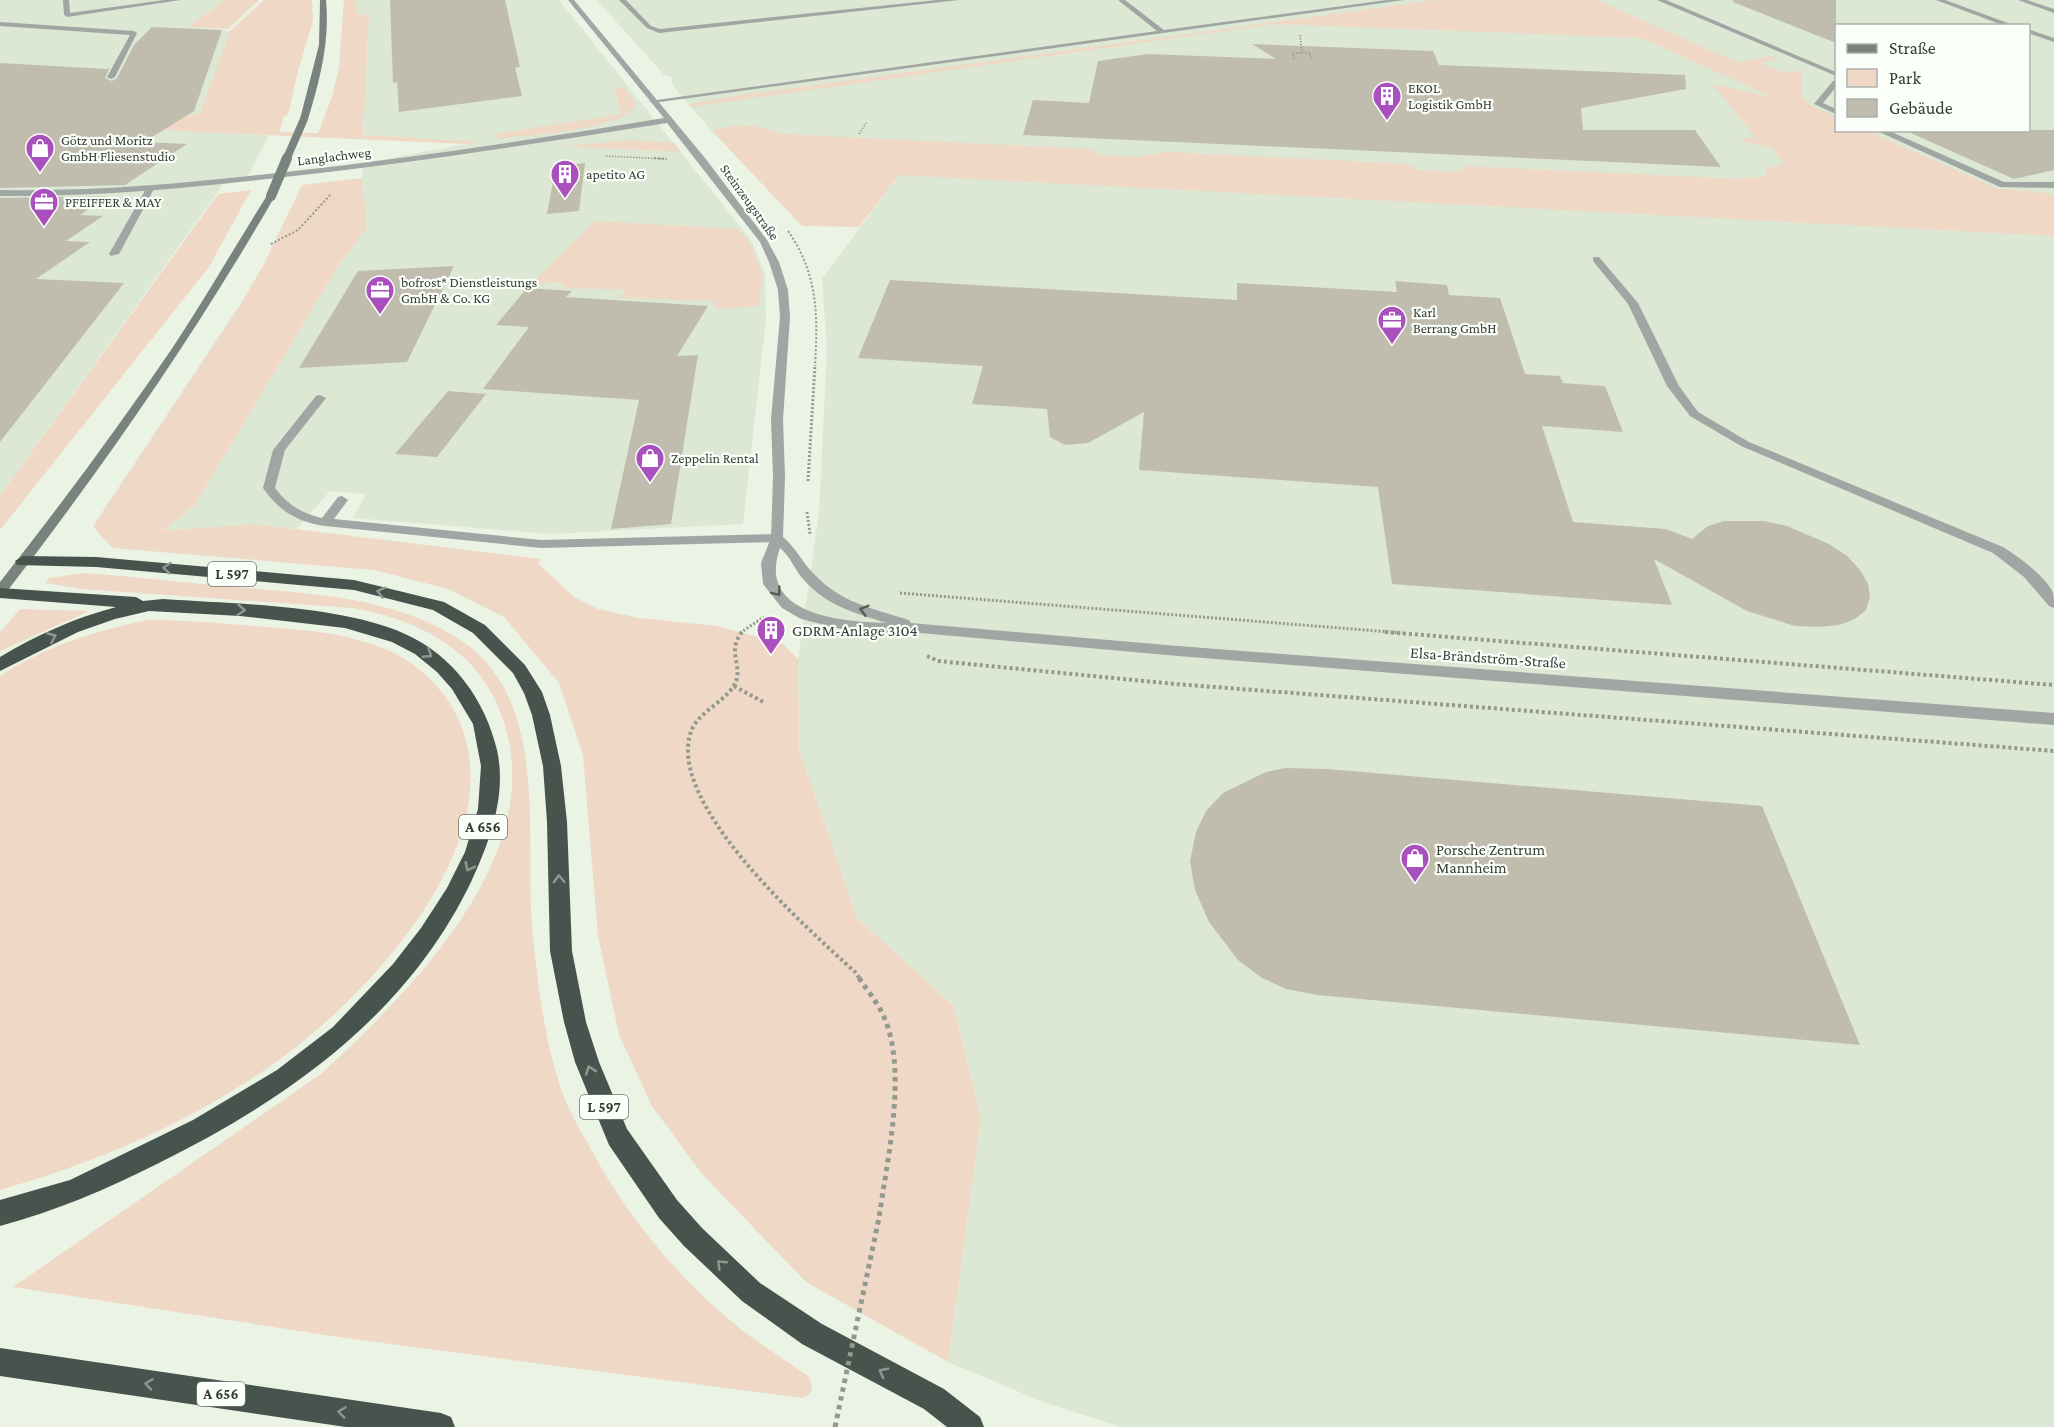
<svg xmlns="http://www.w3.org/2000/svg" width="2054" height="1427" viewBox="0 0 2054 1427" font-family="'Crimson Pro',serif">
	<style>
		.built { fill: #dce8d3; fill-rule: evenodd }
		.green { fill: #efd9c6 }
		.building { fill: #c0bdae }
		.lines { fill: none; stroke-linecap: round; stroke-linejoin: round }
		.path-far4 { stroke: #93998e; stroke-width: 1.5; stroke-dasharray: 1.5 1.5; stroke-linecap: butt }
		.path-far3 { stroke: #93998e; stroke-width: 2; stroke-dasharray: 2 2; stroke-linecap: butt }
		.path-far2 { stroke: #93998e; stroke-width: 3; stroke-dasharray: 2 2; stroke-linecap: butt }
		.path-far1 { stroke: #93998e; stroke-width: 4; stroke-dasharray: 3 3; stroke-linecap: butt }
		.path { stroke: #93998e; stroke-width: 5; stroke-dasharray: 4.5 4.5; stroke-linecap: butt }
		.service { fill: #9fa6a3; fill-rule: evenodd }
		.minor { fill: #9fa6a3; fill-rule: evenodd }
		.secondary { fill: #79837e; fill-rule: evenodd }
		.motorway { fill: #46544d; fill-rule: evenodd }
		.path-bridge { stroke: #93998e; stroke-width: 5; stroke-dasharray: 4.5 4.5; stroke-linecap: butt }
		.secondary-bridge-far1 { stroke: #79837e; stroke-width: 8 }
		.secondary-bridge { stroke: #79837e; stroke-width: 10 }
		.oneway { stroke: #8e9892 }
		.oneway2 { stroke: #575b56 }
		.labels { text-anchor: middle; stroke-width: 4.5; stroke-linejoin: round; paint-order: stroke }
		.far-poi-label { font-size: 14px; fill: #383b35; stroke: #fbfff9; text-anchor: start }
		.far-street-label { font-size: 14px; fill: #383b35; stroke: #fbfff9 }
		.shield { fill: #fbfff9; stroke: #727670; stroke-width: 1.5 }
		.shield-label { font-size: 15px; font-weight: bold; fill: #383b35 }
		.poi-label { font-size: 16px; fill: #383b35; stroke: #fbfff9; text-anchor: start }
		.street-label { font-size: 16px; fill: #383b35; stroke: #fbfff9 }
	</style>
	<rect width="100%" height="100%" fill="#ebf3e5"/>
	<!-- built -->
	<path class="built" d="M0,0H224L189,27L230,31L201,114L124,124L118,128L269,135L248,176L227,179L0,496Z
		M355,0H559L751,240L765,273L766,319L743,524L550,534L353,518L366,494L330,491L297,529L254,524L162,532L195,505L340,263L367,228L362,178L363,163L478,142L363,135L369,15L358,14Z
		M597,0H2054V1427H1121L1046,1403L948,1362L981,1119L954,1006L857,918L799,749L798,659L819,512L827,350L822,279L898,176L737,155L717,137L678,92L671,83L673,77L664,75ZM1836,26H2028V130H1836Z"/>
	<!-- green -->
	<path class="green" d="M224,0H259L228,29L188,27Z
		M264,0H312L313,21L298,71L288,115L284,116L279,132L318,133L332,97L339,67L344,0H355L358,14L369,15L363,135L482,142L466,144L0,123L124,124L200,114L230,31Z
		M1434,0H1597L1737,62L1770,56L1778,59L1760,63L1784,73L1801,70C1803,78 1802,80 1801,88C1800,106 1824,111 1836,116V130L1868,131L1996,188L2054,194V236L899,175L859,227L802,226L712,131C745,122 752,125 784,134L1090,149L1099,155L1138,157L1167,152L1286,158L1288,160L1292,158L1407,164L1418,170L1459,172L1466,166L1741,179L1765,176L1767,173L1764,169L1783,164L1772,148L1742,141L1740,138H1756L1712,84L1774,98L1642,38L1274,24L691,107L689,104L735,96Z
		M624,87L636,104C625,131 525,135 497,139L494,134L622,114L614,89Z
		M631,140L675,143L681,152L562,146Z
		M362,178L367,228L340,263L195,505L163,531L254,524L541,559L539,564L574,597L598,609L639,618L717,626L783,644L798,659L799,749L857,918L954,1006L981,1119L948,1362L806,1282L702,1174L652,1106L619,1035L598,936L583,755L559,683L504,617L448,589L374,570L112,548L93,526L242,302L264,264L302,185Z
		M251,190L209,267L0,530V496L218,194Z
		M595,221L739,229L749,242L763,273L759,306L716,309L714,301L619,298L625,290L565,288L559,282L531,284Z
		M83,573C131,576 178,582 226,586C308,594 397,595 466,644C549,704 525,838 532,926C537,981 544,1039 562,1092C568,1109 578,1126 587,1142C626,1216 684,1287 751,1337C770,1350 789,1363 808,1376C814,1386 814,1395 802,1398L345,1338L13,1287L321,1074C415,987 563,841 495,700C468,643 410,618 352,608L82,589L45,583L49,578Z
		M20,609L89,611L0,651V632Z
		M148,620C184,620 219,623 255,626C304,630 351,632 396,654C421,667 446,692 458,718C511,834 385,976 301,1043C213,1113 107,1160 0,1190V676C45,646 95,631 148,620Z"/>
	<!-- building -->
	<path class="building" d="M390,0H505L520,67L515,68L522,96L399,112L397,82L393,83Z
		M1733,0H1836V43L1733,2Z
		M152,27L222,30L194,111L144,142L187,144L125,185L0,188V63L107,69L110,67L105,78L112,81L117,78L134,45Z
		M1252,44L1433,51L1439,65L1685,75L1686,89L1581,108L1583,130H1695L1721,167L1023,135L1033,100L1089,103L1098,61L1148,54L1276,59Z
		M1904,130H2054V170L2014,179Z
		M585,163L579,211L547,214L556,166Z
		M108,196L80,215L103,216L66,241L90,242L36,279L124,283L0,442V198Z
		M454,266L407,362L299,368L358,271Z
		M890,280L1237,300V283L1397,292L1395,281L1447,285L1449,295L1500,298L1525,374L1560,376L1563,383L1605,386L1623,432L1542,426L1573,522L1666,529L1692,539L1708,526L1724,521H1764L1787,526L1829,544L1847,556L1860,570L1868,584L1870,597L1866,610L1855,619L1839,625L1818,627L1795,626L1747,611L1654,559L1672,605L1392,584L1378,487L1139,470L1144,412L1088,443L1065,445L1050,437L1047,409L972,404L983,366L858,358Z
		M527,288L572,291L566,297L708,306L677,356L698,355L671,524L611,529L639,400L483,389L529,327L496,325Z
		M448,391L486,394L437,457L395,454Z
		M1285,768L1327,769L1762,806L1860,1045L1317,995L1286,989L1262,978L1238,960L1209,922L1195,890L1190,861L1196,832L1206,811L1223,793L1266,772Z"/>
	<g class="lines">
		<!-- path-far4 -->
		<path class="path-far4" d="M1300,35L1302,53
			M1294,59L1293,53H1310L1311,59
			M859,134L866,123
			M606,156L667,159"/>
		<!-- path-far3 -->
		<path class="path-far3" d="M654,158L667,159
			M788,231C818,274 818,315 815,366
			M271,244L298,230L331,194"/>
		<!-- path-far2 -->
		<path class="path-far2" d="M808,481L815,365
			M807,512L810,534
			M900,593L1403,633
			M740,633L764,617"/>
		<!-- path-far1 -->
		<path class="path-far1" d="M742,632C725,652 746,669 733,687C724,701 698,714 692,729C662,801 807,928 855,972L860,979
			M1385,632L2054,685
			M927,656L938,661L1175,684L2054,751
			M734,686L765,703"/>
		<!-- path -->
		<path class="path" d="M859,978C867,990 878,1003 884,1017C908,1071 887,1160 879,1218"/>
		<!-- service -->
		<path class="service" d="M63,0H69L70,13L164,0H181L67,17L64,15Z
			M619,0H626L651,26L660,29L937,0H959L659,33L647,28Z
			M1118,0H1125L1164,30L1387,0H1404L653,103L649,101L1157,31Z
			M1657,0H1666L1836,72V76Z
			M1936,0H1945L2016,26H2005Z
			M2018,0H2027L2054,9V13Z
			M0,22L134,31L137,33L115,77L111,79L107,77L130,35L0,26Z
			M2028,29L2054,38V42L2028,33Z
			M1833,81H1836V87L1823,103L1836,109V114L1814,104Z
			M1875,130H1887L2004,182H2054V188L2000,187Z
			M147,187L154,189L119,254L111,256L109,254Z
			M1593,257H1599L1638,303L1679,386L1698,412L1749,442L2003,547C2017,556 2047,577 2053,593C2054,597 2054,604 2054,608L2049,606L2024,577L1993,553L1741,446L1690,416L1667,386L1628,304L1593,261Z
			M320,395L326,398L285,450L275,488C287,504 302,514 322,518L338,497L342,496L348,500L334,519L541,540L777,534L783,538L777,542L541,548L325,526C297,522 279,511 263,488L273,450L316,396Z"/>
		<!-- minor -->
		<path class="minor" d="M568,0H574L705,158L767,240L779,262L788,290L790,317L783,419L785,477L783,537C798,550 801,561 813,573C841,603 871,608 909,620L911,623L1178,646L2054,713V725L1178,656L920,633L853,632L801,619L782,608L763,584L761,563L771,538L773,477L771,419L780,317L778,290L769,262L760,242L667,123C540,143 413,163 285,177C190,188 96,197 0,196V190C96,192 190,183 286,172C412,158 538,139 664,118ZM780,548C790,556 794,568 802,578C825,605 854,613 887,623C841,622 756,615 780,548Z"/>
		<!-- secondary -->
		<path class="secondary" d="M320,0H326C330,41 320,80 308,119L304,121L300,119L319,45Z
			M268,194L275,196C195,335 103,467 5,594L0,596V582C60,506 117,429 171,350C205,299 235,246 268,194Z"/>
		<!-- motorway -->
		<path class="motorway" d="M23,556L96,557L354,580L444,602L485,625L525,665L542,692L550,715L561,766L567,822L572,951L586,1022L599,1062L627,1129L677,1200L702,1228L760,1283L822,1324L944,1389L980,1417L984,1427H947L924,1409L802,1344L742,1301L684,1246L659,1218L609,1145L575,1062L564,1022L550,951L547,822L543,766L532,715L524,693L513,673L473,633L433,610L354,590L96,567L17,565L15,561Z
			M0,588L136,597L143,601L163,599C235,604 340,605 405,634C453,655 485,700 497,750C507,795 490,841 471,882C407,1015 288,1099 159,1163C107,1189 56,1211 0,1226V1200L70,1180L193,1120L277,1070L333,1027L393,964L421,928L447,888L465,852L478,809L481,766L473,724L452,689L437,672L415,654L392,642L345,628L240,616L149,611L115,619L78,632L0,671V657C36,635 75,618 116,607L0,598Z
			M0,1348L441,1413L451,1417L455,1427H346L0,1376Z"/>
		<!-- path-bridge -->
		<path class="path-bridge" d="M835,1427L879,1218"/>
		<!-- secondary-bridge-far1 -->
		<path class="secondary-bridge-far1" d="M286,160L304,119"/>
		<!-- secondary-bridge -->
		<path class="secondary-bridge" d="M271,196L287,158"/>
	</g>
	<!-- one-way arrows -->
	<defs><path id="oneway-chevron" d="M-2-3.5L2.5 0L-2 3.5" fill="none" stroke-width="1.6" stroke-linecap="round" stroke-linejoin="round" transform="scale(1.5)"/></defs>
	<g class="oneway">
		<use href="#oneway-chevron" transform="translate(167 568) rotate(-175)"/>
		<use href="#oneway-chevron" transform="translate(381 592) rotate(-166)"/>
		<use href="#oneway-chevron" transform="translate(241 610) rotate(4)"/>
		<use href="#oneway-chevron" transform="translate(52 637) rotate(-24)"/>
		<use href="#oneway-chevron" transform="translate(428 654) rotate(33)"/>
		<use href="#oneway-chevron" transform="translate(469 867) rotate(117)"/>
		<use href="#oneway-chevron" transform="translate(559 879) rotate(-92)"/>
		<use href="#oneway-chevron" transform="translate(590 1070) rotate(-109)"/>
		<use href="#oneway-chevron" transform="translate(721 1264) rotate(-136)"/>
		<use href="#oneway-chevron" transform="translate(883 1372) rotate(-152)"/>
		<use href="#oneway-chevron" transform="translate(149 1384) rotate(-172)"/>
		<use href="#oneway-chevron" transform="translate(342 1412) rotate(-172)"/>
	</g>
	<g class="oneway2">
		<use href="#oneway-chevron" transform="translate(777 592) rotate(52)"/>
		<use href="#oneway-chevron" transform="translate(864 610) rotate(-164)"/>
	</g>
	<!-- icons -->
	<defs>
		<g id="building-pin" transform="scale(1.5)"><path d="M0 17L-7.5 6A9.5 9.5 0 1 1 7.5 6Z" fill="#a950bd" stroke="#fbfff9"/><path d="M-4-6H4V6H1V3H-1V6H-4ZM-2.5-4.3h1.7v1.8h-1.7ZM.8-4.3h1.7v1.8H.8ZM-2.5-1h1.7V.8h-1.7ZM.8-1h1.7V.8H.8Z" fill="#fff"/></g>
		<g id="shop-pin" transform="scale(1.5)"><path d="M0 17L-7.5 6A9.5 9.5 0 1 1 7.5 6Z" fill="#a950bd" stroke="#fbfff9"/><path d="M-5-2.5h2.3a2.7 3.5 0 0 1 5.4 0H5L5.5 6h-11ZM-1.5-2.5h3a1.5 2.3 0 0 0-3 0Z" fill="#fff"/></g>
		<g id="office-pin" transform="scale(1.5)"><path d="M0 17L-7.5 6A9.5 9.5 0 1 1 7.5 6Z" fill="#a950bd" stroke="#fbfff9"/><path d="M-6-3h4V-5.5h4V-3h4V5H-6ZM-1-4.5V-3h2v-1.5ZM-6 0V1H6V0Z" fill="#fff"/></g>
	</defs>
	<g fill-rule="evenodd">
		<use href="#building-pin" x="1387" y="96"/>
		<use href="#shop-pin" x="40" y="148"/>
		<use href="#building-pin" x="565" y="174"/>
		<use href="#office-pin" x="44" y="202"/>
		<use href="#office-pin" x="380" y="290"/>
		<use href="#office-pin" x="1392" y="320"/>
		<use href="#shop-pin" x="650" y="458"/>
		<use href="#building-pin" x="771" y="630"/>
		<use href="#shop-pin" x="1415" y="858"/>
	</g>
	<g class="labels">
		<!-- far-poi labels -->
		<g class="far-poi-label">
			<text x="1408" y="93">EKOL<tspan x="1408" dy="16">Logistik GmbH</tspan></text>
			<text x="61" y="145">Götz und Moritz<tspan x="61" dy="16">GmbH Fliesenstudio</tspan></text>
			<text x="586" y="179">apetito AG</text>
			<text x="65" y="207">PFEIFFER &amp; MAY</text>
			<text x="401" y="287">bofrost* Dienstleistungs<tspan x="401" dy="16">GmbH &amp; Co. KG</tspan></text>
			<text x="1413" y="317">Karl<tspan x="1413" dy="16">Berrang GmbH</tspan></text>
			<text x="671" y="463">Zeppelin Rental</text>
		</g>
		<!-- far-street labels -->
		<g class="far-street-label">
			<text transform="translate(334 156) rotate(-7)" y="5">Langlachweg</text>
			<text transform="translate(750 202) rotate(54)" y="5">Steinzeugstraße</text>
		</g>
		<!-- shield labels -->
		<g class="shield">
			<rect x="208" y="562" width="48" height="24" rx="4.5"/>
			<rect x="459" y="815" width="48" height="24" rx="4.5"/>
			<rect x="580" y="1095" width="48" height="24" rx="4.5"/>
			<rect x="197" y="1382" width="48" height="24" rx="4.5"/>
		</g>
		<g class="shield-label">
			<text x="232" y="579">L 597</text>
			<text x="483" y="832">A 656</text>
			<text x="604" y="1112">L 597</text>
			<text x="221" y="1399">A 656</text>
		</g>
		<!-- poi labels -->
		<g class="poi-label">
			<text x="792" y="636">GDRM-Anlage 3104</text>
			<text x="1436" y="855">Porsche Zentrum<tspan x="1436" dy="18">Mannheim</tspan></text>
		</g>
		<!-- street labels -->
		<g class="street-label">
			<text transform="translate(1488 657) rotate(4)" y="6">Elsa-Brändström-Straße</text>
		</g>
	</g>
	<!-- legend -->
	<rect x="1835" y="24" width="195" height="108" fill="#fbfff9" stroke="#adb1ab" stroke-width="1.5"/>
	<rect x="1847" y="44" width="30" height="9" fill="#79837e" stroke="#adb1ab" stroke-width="1.5"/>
	<text x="1889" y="54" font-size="18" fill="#383b35">Straße</text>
	<rect x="1847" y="69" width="30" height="18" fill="#efd9c6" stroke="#adb1ab" stroke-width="1.5"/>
	<text x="1889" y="84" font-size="18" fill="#383b35">Park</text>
	<rect x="1847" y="99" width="30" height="18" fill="#c0bdae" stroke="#adb1ab" stroke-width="1.5"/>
	<text x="1889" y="114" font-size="18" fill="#383b35">Gebäude</text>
</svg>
